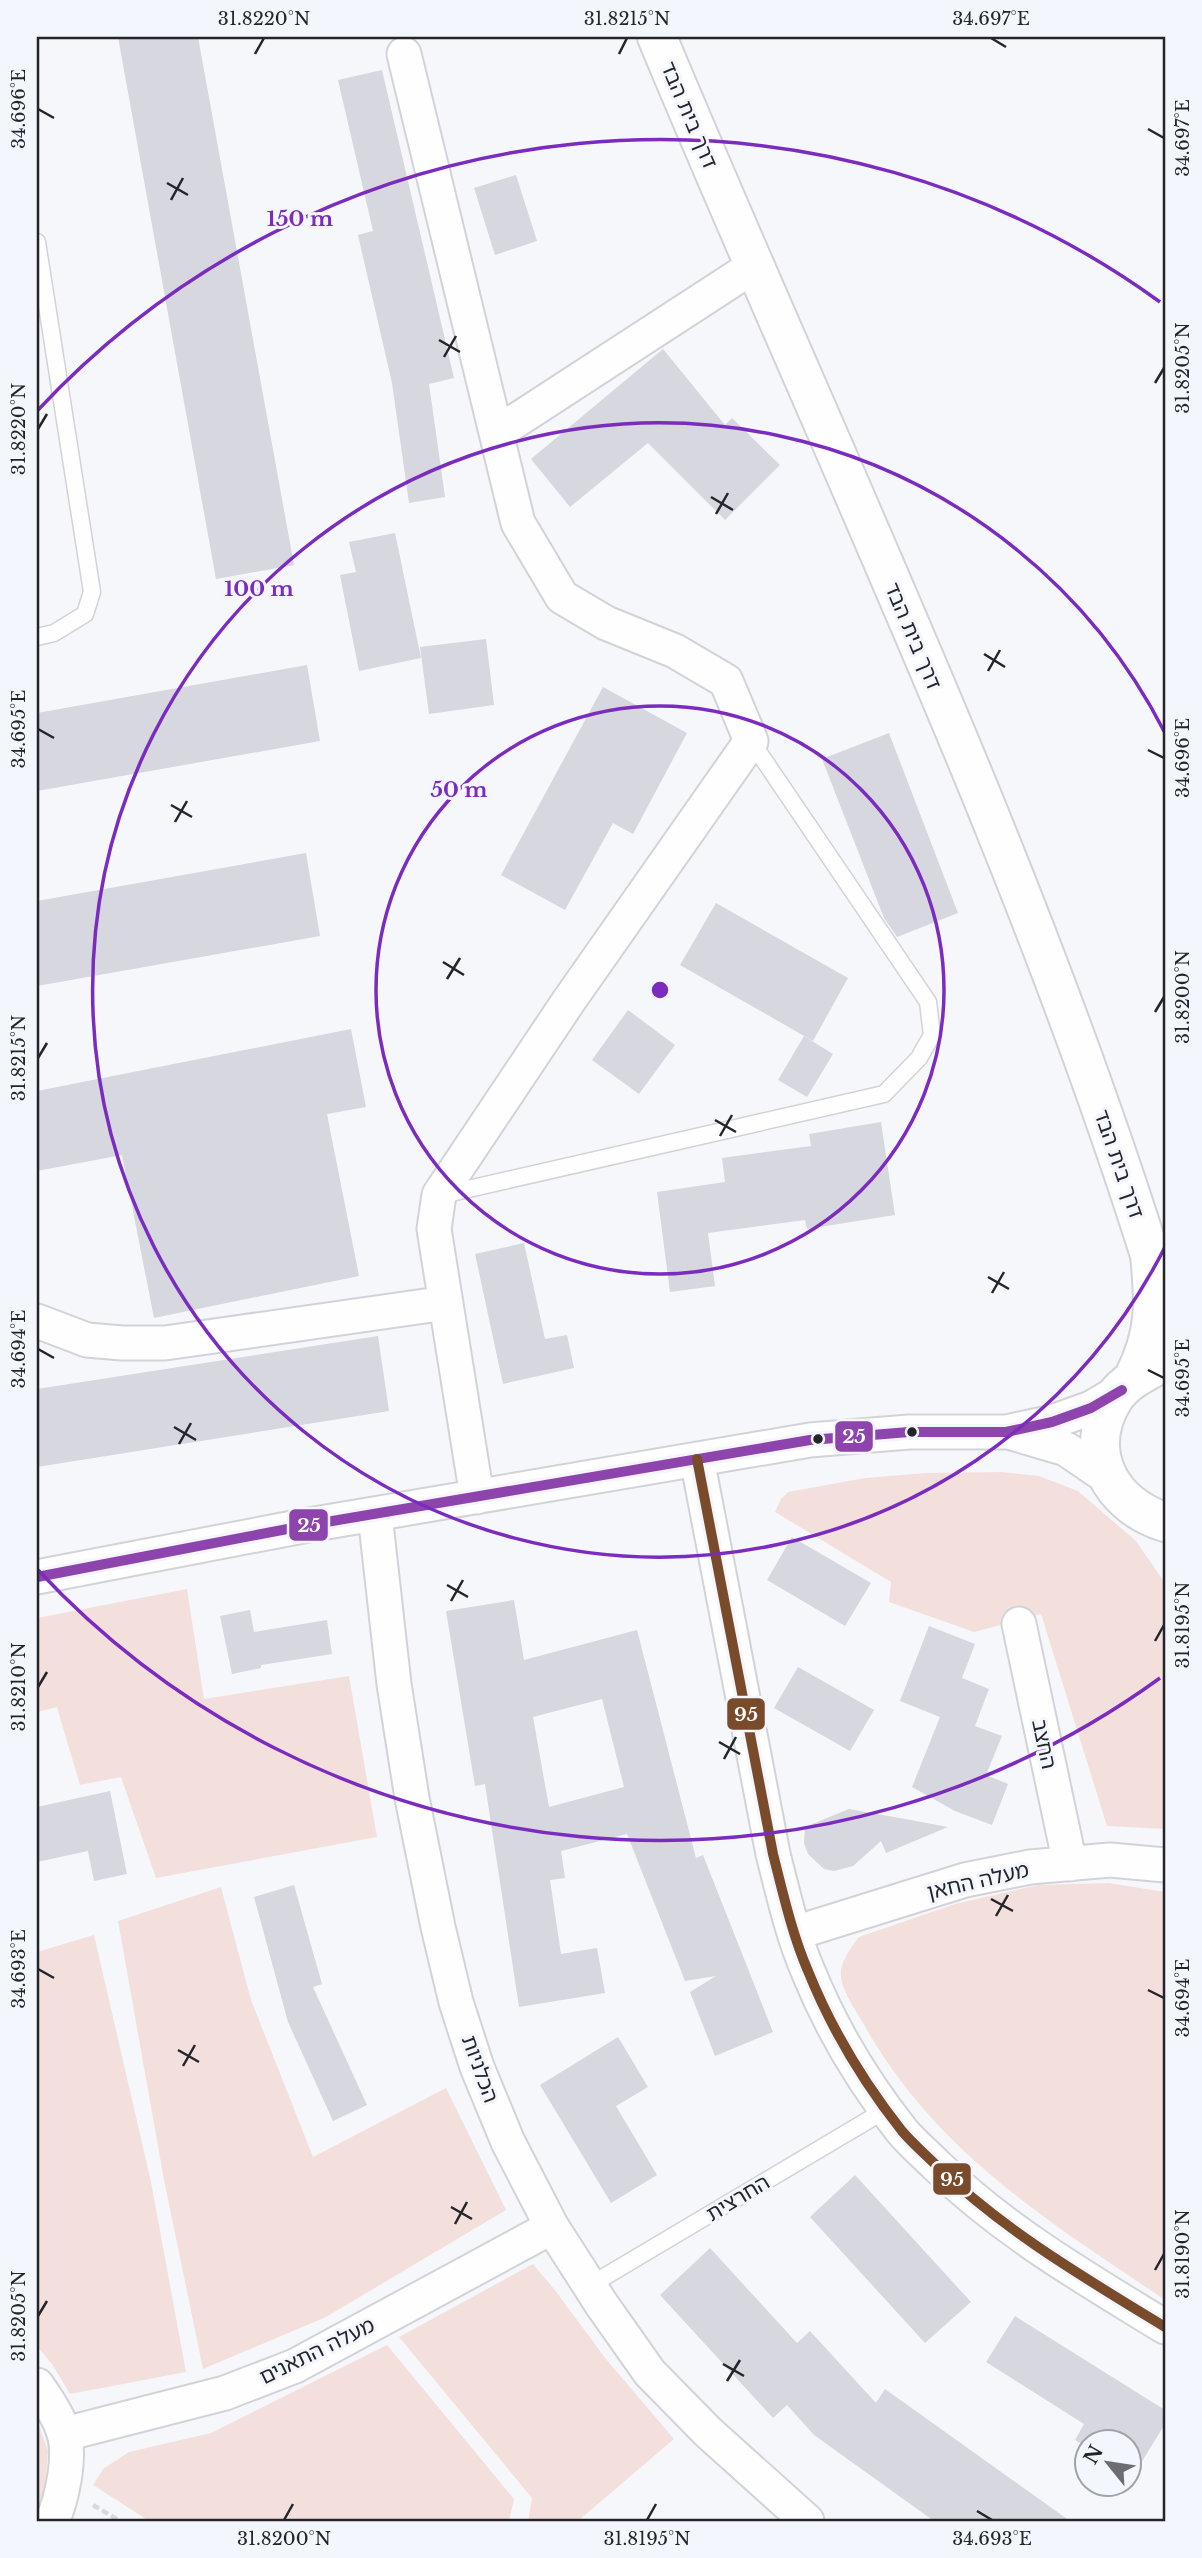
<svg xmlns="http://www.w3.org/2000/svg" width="1202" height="2558" viewBox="0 0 1202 2558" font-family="'Libre Baskerville','Noto Sans Hebrew',serif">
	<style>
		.green { fill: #f3e0dc }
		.building { fill: #d6d7df; fill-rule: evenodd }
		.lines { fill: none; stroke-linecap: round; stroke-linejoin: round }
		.lane-casing { stroke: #d2d3d8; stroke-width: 19 }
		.street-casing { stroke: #d2d3d8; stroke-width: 37 }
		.secondary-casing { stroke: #d2d3d8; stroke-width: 42 }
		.path { stroke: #d9d9db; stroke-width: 4.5; stroke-dasharray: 7 3.5; stroke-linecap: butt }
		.lane { stroke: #fefefe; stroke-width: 16 }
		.street { stroke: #fefefe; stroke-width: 33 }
		.secondary { stroke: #fefefe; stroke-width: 38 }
		.bus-1-casing { stroke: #f4f6fd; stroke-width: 16 }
		.bus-2-casing { stroke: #f4f6fd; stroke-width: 16 }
		.bus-1 { stroke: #8e44ad; stroke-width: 10 }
		.bus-2 { stroke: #7a4b2a; stroke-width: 10 }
		.ticks { fill: none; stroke: #23252b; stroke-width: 2.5 }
		.ring { fill: none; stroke: #7b2cbf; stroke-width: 3.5 }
		.bus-dot { fill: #23252b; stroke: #f4f6fd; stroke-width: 2.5 }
		.labels { text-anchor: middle; stroke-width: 6; stroke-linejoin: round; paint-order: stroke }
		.street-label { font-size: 21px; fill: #23252b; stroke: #f4f6fd }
		.centre { fill: #7b2cbf; stroke: #f4f6fd; stroke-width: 3.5 }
		.ring-label { font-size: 21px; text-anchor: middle; font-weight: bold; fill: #7b2cbf; stroke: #f4f6fd; stroke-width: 6; stroke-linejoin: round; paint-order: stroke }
		.line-badge { stroke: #f4f6fd; stroke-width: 2.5 }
		.badge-label { font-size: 19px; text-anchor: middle; font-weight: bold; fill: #fff }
		.neatline { fill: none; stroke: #23252b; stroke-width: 2.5 }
		.ticks-label { font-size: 18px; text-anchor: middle; fill: #23252b }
	</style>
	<rect width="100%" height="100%" fill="#f6f7fb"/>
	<!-- green -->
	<path class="green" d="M1002,1472L1039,1476L1078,1491L1136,1541L1165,1583V1829L1107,1826L1041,1614L974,1632L889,1602L891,1582L775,1512L781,1499L788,1492L865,1478L926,1473Z
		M187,1589L204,1699L349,1676L377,1837L156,1878L121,1777L80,1785L57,1707L37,1712V1618Z
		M1109,1883L1165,1892V2300C1047,2220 935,2152 863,2023C855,2008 839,1988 841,1970C843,1958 852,1946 859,1937L955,1904L1038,1885Z
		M221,1887L251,2000L313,2157L446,2088L506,2210L326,2317L203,2369L164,2180L118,1921Z
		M94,1935L151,2182L186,2372L70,2394L52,2364L37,2346V1952Z
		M533,2264L554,2289L606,2359L674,2439L578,2521H528L532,2498L399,2337Z
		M387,2345L514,2499L509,2521H149L93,2485L103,2469L129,2452L211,2433Z
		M37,2420L48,2451L43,2509L37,2521Z"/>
	<!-- building -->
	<path class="building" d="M118,37H198L294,565L216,579Z
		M382,70L454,378L429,384L445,497L409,503L392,383L358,235L373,231L338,80Z
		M516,175L537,241L495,255L474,188Z
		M663,349L725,425L732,418L780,465L725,520L648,443L570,507L531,459Z
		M395,533L421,658L359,671L340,575L356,572L349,542Z
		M486,639L494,705L429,714L420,647Z
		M307,665L320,741L37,791V713Z
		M603,687L687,733L633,834L613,823L565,910L501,875Z
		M889,733L958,913L897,937L884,918L822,759Z
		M306,853L320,936L37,986V901Z
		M716,903L848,978L813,1041L680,965Z
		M628,1010L675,1045L639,1094L592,1060Z
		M351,1029L366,1107L327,1114L359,1276L154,1318L122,1155L37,1171V1091Z
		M804,1036L833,1054L807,1097L778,1080Z
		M881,1122L895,1215L807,1229L805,1220L708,1233L715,1286L670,1292L657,1192L725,1182L722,1158L811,1146L809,1134Z
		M524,1243L545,1339L567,1335L574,1368L503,1384L475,1254Z
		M378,1336L389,1411L37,1467V1389Z
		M792,1537L871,1583L845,1626L767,1580Z
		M514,1600L524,1660L637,1630L696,1858L703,1855L773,2032L715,2056L690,1992L716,1976L685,1981L627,1834L561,1851L565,1878L550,1880L561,1954L597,1948L605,1993L519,2007L485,1784L475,1786L446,1611ZM602,1699L624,1787L549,1807L533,1717Z
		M250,1610L254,1632L327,1620L332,1654L261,1665V1668L232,1674L220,1616Z
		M929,1626L975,1644L962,1678L989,1689L975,1726L1002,1736L986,1775L1008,1784L992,1825L955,1811L912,1787L940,1717L900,1701Z
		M798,1667L874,1710L850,1751L774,1708Z
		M110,1791L127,1874L94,1881L88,1851L37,1862V1807Z
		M849,1809L905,1819L948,1827L886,1853L881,1841L853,1866L834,1871L824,1869L808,1854L804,1843L805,1827Z
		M294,1885L322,1984L313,1987L367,2105L333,2121L288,2022L254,1897Z
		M618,2037L648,2087L616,2106L657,2175L611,2203L540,2085Z
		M855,2175L971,2302L925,2343L810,2217Z
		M710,2248L797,2343L810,2331L876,2403L885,2389L1070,2521H934L814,2435L787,2405L773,2418L660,2295Z
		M1015,2316L1165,2410V2424L1133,2476L1129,2473V2442H1087V2447L1075,2440L1084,2424L986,2362Z"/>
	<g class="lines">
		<!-- lane casing -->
		<g class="lane-casing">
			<path id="lane" d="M37,242L92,592L85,614L54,633L37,637
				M442,1195L884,1094L919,1058L932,1035L928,1002L751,741
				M589,2286L887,2109"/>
		</g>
		<!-- street casing -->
		<g class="street-casing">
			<path id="street" d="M404,54L518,523L562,597L606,623L675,651L726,681L751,741L568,1002L439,1195L434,1229L477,1497
				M497,433L754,266
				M37,1321L87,1340L122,1343H165L446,1303
				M1012,1433L1066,1449L1107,1477
				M697,1459L773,1854C783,1893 792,1934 808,1971C831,2028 864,2083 902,2131C912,2143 925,2154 936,2165C1004,2231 1085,2278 1165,2327
				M375,1515L394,1684L412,1798L438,1927L456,2002L477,2067L508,2142L552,2227L602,2305L650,2373L708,2432L807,2521
				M37,1577L303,1526L810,1440L909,1432H1006L1052,1422L1091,1408L1122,1390
				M1019,1624L1070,1864
				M795,1933L965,1880L1030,1867L1110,1860L1165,1865
				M37,2385C47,2399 60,2418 64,2434C71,2457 62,2500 52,2521
				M65,2434L225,2393L295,2366L552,2227"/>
		</g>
		<!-- secondary casing -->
		<g class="secondary-casing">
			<path id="secondary" d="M657,37C825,441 1018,837 1150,1255C1155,1304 1156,1333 1134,1377
				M1156,1366C1141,1374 1124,1383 1114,1398C1081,1451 1110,1505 1165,1522"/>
		</g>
		<!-- path -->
		<path class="path" d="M93,2505L120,2521"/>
		<!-- lane -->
		<use href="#lane" class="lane"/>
		<!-- street -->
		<use href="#street" class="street"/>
		<!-- secondary -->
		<use href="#secondary" class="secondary"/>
		<!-- bus-1 casing -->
		<g class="bus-1-casing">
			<path id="bus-1" d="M37,1577L303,1526L810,1440L909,1432H1006L1052,1422L1091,1408L1122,1390"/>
		</g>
		<!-- bus-2 casing -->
		<g class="bus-2-casing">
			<path id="bus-2" d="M697,1459L773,1854C783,1893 792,1934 808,1971C831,2028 864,2083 902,2131C912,2143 925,2154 936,2165C1004,2231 1085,2278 1165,2327"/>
		</g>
		<!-- bus-1 -->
		<use href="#bus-1" class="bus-1"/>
		<!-- bus-2 -->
		<use href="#bus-2" class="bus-2"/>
	</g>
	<!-- ticks -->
	<path class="ticks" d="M991,38L1006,47M255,54L264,38M619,54L627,38M38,109L54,118M1148,129L1164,138M167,183L188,195M171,200L183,178M439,340L460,352M444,357L456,336M1155,383L1164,368M38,429L47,414M711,497L733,510M716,514L728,493M984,654L1005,667M988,671L1000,650M38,729L54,738M1148,750L1164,758M171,805L192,817M175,822L187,801M443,962L464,975M447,979L460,958M1155,1012L1164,997M38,1058L47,1043M715,1120L736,1132M720,1136L732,1115M988,1277L1009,1289M992,1293L1004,1272M38,1349L54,1358M1148,1370L1164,1378M174,1427L196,1440M179,1444L191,1423M447,1585L468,1597M451,1601L463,1580M1155,1641L1164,1625M38,1687L47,1672M719,1742L740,1754M724,1759L736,1737M991,1899L1013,1911M996,1916L1008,1895M38,1969L54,1978M1148,1990L1164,1998M178,2050L199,2062M183,2066L195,2045M451,2207L472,2219M455,2224L467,2202M1155,2270L1164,2254M38,2316L47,2301M723,2364L744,2376M727,2381L740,2360M977,2511L992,2520M284,2520L293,2504M647,2520L656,2504"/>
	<!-- distance rings -->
	<g class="ring">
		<circle cx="660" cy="990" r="284"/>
		<path d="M1165 1247A567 567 0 1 1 1165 733"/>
		<path d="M1160 1678A851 851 0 0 1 38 1570M38 410A851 851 0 0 1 1160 302"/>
	</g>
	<!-- markers -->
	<g class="bus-dot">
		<circle cx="912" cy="1432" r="6"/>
		<circle cx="818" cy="1439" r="6"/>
	</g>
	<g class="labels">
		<!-- street labels -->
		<g class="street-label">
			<text transform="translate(689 115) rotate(67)" y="7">דרך בית הבד</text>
			<text transform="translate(913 636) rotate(67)" y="7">דרך בית הבד</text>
			<text transform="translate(1119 1164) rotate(71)" y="7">דרך בית הבד</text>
			<text transform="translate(1044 1744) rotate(78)" y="7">החצב</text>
			<text transform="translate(978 1881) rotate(-13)" y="7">מעלה החאן</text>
			<text transform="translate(480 2069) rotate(70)" y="7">הכלניות</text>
			<text transform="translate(738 2198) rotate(-31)" y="7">החרצית</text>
			<text transform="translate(317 2351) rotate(-26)" y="7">מעלה התאנים</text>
		</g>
	</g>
	<circle cx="660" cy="990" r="10" class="centre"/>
	<g class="ring-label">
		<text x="300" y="226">150 m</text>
		<text x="259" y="596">100 m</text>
		<text x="459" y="797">50 m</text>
	</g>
	<g class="line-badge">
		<rect x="834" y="1420" width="40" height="33" rx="7" fill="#8e44ad"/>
		<rect x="288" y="1508" width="41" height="34" rx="7" fill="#8e44ad"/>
		<rect x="726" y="1697" width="40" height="34" rx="7" fill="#7a4b2a"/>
		<rect x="932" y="2162" width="40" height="34" rx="7" fill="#7a4b2a"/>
	</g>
	<g class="badge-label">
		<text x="854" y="1443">25</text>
		<text x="309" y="1532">25</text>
		<text x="746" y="1721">95</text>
		<text x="952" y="2186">95</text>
	</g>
	<!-- border -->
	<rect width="1202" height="2558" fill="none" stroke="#f4f6fd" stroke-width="77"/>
	<!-- north arrow -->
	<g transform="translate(1108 2463) rotate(300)"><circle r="33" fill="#f4f6fd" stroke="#a0a2a9" stroke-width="2"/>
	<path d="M0-5L12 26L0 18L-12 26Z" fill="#6d6e74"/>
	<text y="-10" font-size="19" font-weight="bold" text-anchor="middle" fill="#23252b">N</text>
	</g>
	<rect x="38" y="38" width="1126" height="2482" class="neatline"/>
	<g class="ticks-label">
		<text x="264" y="25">31.8220°N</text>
		<text x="627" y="25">31.8215°N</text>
		<text x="991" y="25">34.697°E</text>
		<text transform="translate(19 109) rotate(-90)" y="6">34.696°E</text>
		<text transform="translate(1183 138) rotate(-90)" y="6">34.697°E</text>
		<text transform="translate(1183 368) rotate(-90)" y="6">31.8205°N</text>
		<text transform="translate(19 429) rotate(-90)" y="6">31.8220°N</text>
		<text transform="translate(19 729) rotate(-90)" y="6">34.695°E</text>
		<text transform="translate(1183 758) rotate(-90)" y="6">34.696°E</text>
		<text transform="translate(1183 997) rotate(-90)" y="6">31.8200°N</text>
		<text transform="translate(19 1058) rotate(-90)" y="6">31.8215°N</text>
		<text transform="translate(19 1349) rotate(-90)" y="6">34.694°E</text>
		<text transform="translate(1183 1378) rotate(-90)" y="6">34.695°E</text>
		<text transform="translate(1183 1625) rotate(-90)" y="6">31.8195°N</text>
		<text transform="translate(19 1687) rotate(-90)" y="6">31.8210°N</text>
		<text transform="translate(19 1969) rotate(-90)" y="6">34.693°E</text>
		<text transform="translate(1183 1998) rotate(-90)" y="6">34.694°E</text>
		<text transform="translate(1183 2254) rotate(-90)" y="6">31.8190°N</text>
		<text transform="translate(19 2316) rotate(-90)" y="6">31.8205°N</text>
		<text x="284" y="2545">31.8200°N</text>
		<text x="647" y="2545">31.8195°N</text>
		<text x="992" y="2545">34.693°E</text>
	</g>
</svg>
